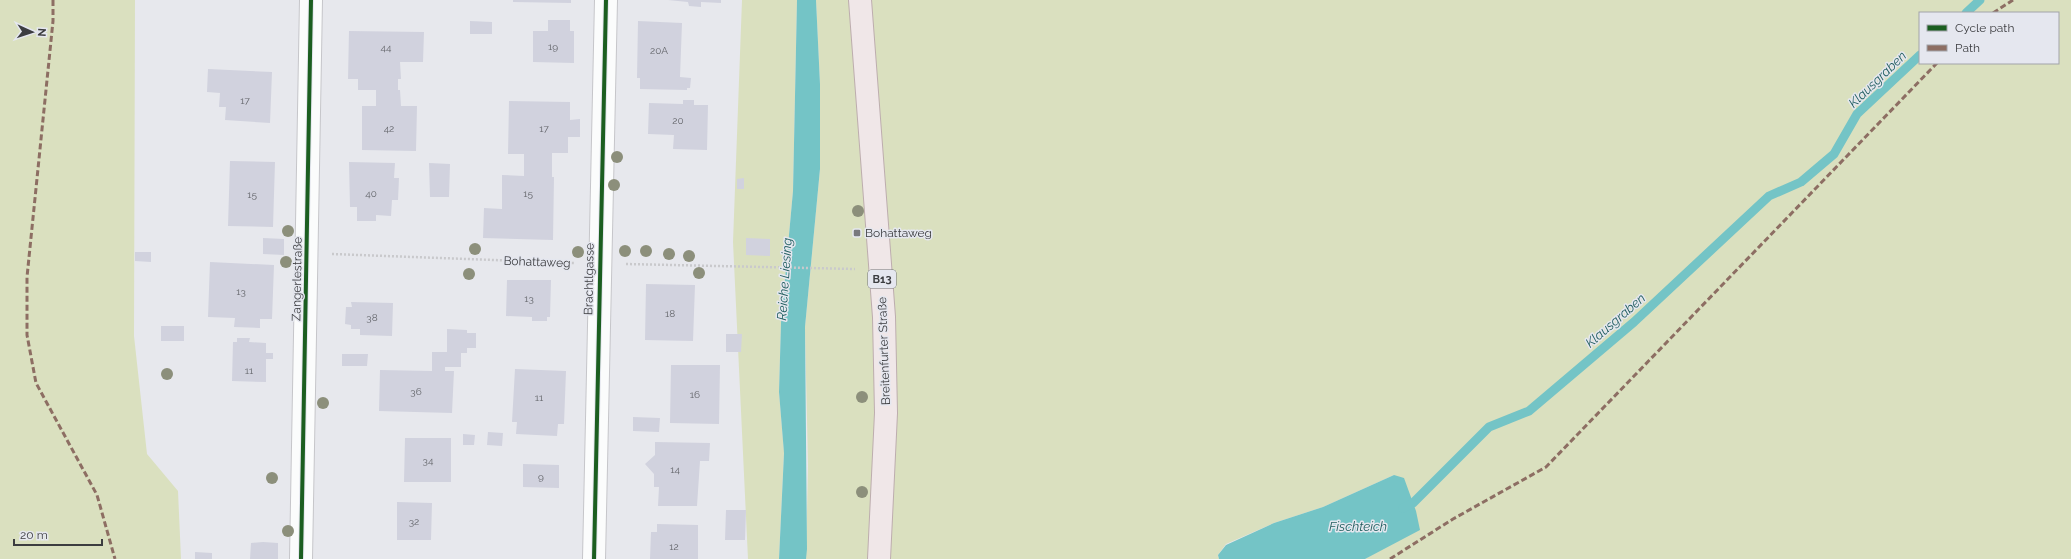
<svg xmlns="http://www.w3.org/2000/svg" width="2071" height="559" viewBox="0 0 2071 559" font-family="Raleway,sans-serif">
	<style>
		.green { fill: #dae0bf; fill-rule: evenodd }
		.water { fill: #74c4c6 }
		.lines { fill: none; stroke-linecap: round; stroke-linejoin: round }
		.stream { stroke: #74c4c6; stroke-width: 9 }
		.building { fill: #d1d2de }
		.street-casing { stroke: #c6c6ca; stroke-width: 24 }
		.primary-casing { stroke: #bdadae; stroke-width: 24 }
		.path { stroke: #c9c9cc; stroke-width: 2.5; stroke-dasharray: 2 2; stroke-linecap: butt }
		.street { stroke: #fbfcfc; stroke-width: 22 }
		.primary { stroke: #f0e7e8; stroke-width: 22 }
		.quiet { stroke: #8d6e63; stroke-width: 3; stroke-dasharray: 6 3; stroke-linecap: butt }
		.cycleway-casing { stroke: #e5e7ef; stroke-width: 6 }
		.cycleway { stroke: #1b5e20; stroke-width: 4 }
		.tree { fill: #8c8f7b }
		.poi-dot { fill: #78797d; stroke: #e5e7ef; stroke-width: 1.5 }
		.labels { text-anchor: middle; stroke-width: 3; stroke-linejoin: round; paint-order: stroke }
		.number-label { font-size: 10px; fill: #64666b }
		.shield { fill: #e5e7ef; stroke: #6f7074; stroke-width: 1 }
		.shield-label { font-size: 11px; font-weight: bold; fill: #3c3d40 }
		.poi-label { font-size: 12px; fill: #3c3d40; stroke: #e5e7ef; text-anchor: start }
		.street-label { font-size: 12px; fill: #3c3d40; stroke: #e5e7ef }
		.water-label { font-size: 13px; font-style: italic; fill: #215e5f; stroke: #e5e7ef }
	</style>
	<rect width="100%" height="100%" fill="#e7e8ed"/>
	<!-- green -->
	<path class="green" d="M0,0H135L134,336L147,454L178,491L181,559H0Z
		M742,0H797L793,191L781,323L779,392L784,452L779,559H748L733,242Z
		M816,0H2071V559H1365L1373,554L1394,475L1323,507L1274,523L1226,544L1218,555L1219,559H806L808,466L805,327L820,169V84ZM1920,13H2058V63H1920Z"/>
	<!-- water -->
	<path class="water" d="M797,0H816L820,84V169L805,327L807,549L806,559H779L784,453L779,392L781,323L793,191Z
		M1394,475L1404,478L1416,511L1420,530L1365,559H1219L1218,555L1226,545L1274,523L1323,507Z"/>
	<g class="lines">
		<!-- stream -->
		<path class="stream" d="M1966,13L1980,0
			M1403,508L1413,503L1489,427L1529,411L1634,322L1769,196L1801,182L1834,154L1857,114L1920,55"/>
	</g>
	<!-- building -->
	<path class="building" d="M513,0H571V3L513,2Z
		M668,0H721V3L701,2V7L689,6L688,2Z
		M548,20H570V31H574V63L533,62V31H548Z
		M470,21L492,22V34H470Z
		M638,21L682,23L680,77L691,78L690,88H687V90L640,89V78H637Z
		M349,31L424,32L423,62H400L401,79H398V90H400L401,106H417L416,151L362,150V106H376V90H358V79H348Z
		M208,69L272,72L270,123L225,120L226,107H219L220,93L207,92Z
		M683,100H694V105H708L707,150L673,149L674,135L648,134L649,103L683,104Z
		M509,101L570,102V120L580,119V137H568V153H552V177H554L553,240L483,238L484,208L502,209V175L524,176V154H508Z
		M230,161L275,162L273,227L228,226Z
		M349,162L395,163L394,178H399L398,200H392L391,216L376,215V221H357V207H350Z
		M429,163L450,164L449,197H430Z
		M744,178V189H737V179Z
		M263,238L284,239V255L263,254Z
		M746,238L770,239V256L746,255Z
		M135,252H151V262L135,261Z
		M210,262L274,265L272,319H260V328L234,327L235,318L208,317Z
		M507,280H551L550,317H547V321H532V317L506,316Z
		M646,284L695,285L693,341L645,340Z
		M351,302L393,303L392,336L360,335V329H351V325L345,324L346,307H352Z
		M161,326H184V341H161Z
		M447,329L467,330V333H476V348H467V353H461V367H445V371H454L452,413L379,411L380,370L432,371V352H447Z
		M726,334H742L741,352H726Z
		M237,338H250L249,342L266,343V353H273V359H266V382L232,381L233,342H237Z
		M342,354H368L367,366H342Z
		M671,365H720L719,424L670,423Z
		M515,369L566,371L564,424H558L557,436L516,434L517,422H512Z
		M633,417L660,418L659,432L633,431Z
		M488,432L503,433L502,446L487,445Z
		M463,434L475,435L474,445H463Z
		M405,438H451V482H404Z
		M655,442L710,443L709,461H700L697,506H658L659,487H654V474L645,464L655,455Z
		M523,464L559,465V488L523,487Z
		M397,502L432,503L431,540H397Z
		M726,510H746L745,540H725Z
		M657,524L698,525V559H650L651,532H657Z
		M263,542L278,543V559H250L251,543Z
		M195,552L212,553V559H195Z"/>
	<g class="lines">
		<!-- street casing -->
		<g class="street-casing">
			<path id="street" d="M301,559L311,0
				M594,559L606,0"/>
		</g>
		<!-- primary casing -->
		<g class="primary-casing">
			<path id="primary" d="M860,0L884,317L886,413L879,559"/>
		</g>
		<!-- path -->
		<path class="path" d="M332,254L575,263
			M626,264L855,269"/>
		<!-- street -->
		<use href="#street" class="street"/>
		<!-- primary -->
		<use href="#primary" class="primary"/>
		<!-- quiet -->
		<path class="quiet" d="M53,0V21L27,277V335L36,383L97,495L115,559
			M1993,13L2013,0
			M1390,559L1453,519L1546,467L1937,63"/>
		<!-- cycleway casing -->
		<g class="cycleway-casing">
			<path id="cycleway" d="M301,559L311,0
				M594,559L606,0"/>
		</g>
		<!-- cycleway -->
		<use href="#cycleway" class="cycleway"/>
	</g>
	<!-- trees -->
	<g class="tree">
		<circle cx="617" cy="157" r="6"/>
		<circle cx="614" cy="185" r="6"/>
		<circle cx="858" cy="211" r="6"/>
		<circle cx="288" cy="231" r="6"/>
		<circle cx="475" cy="249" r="6"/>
		<circle cx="625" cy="251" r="6"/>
		<circle cx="646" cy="251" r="6"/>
		<circle cx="578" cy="252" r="6"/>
		<circle cx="669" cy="254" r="6"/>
		<circle cx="689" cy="256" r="6"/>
		<circle cx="286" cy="262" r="6"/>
		<circle cx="699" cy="273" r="6"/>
		<circle cx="469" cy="274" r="6"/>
		<circle cx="167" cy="374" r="6"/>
		<circle cx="862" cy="397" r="6"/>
		<circle cx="323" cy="403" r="6"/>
		<circle cx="272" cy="478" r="6"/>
		<circle cx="862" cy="492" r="6"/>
		<circle cx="288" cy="531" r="6"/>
	</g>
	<!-- markers -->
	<rect class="poi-dot" x="853" y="229" width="8" height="8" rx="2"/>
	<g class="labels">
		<!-- number labels -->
		<g class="number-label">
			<text x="553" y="50">19</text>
			<text x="386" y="51">44</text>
			<text x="659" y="54">20A</text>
			<text x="245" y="104">17</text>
			<text x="678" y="124">20</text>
			<text x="389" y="132">42</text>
			<text x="544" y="132">17</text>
			<text x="371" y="197">40</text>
			<text x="528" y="197">15</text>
			<text x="252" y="198">15</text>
			<text x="241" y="295">13</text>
			<text x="529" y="302">13</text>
			<text x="670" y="317">18</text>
			<text x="372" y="321">38</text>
			<text x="249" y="374">11</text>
			<text x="416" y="395">36</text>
			<text x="695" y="398">16</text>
			<text x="539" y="401">11</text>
			<text x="428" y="464">34</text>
			<text x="675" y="473">14</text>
			<text x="541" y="480">9</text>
			<text x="414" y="525">32</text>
			<text x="674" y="550">12</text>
		</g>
		<!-- shield labels -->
		<rect class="shield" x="868" y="270" width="28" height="18" rx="3"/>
		<g class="shield-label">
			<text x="882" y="283">B13</text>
		</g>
		<!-- poi labels -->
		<g class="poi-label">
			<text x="865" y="237">Bohattaweg</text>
		</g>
		<!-- street labels -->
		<g class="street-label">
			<text transform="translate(537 262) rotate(2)" y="4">Bohattaweg</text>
			<text transform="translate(297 279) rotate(-89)" y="4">Zangerlestraße</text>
			<text transform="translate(589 279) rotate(-89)" y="4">Brachtlgasse</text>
			<text transform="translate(884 351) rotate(-92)" y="4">Breitenfurter Straße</text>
		</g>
		<!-- water labels -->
		<g class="water-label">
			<text transform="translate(1877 79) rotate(-44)" y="5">Klausgraben</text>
			<text transform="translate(784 279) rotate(-86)" y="5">Reiche Liesing</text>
			<text transform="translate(1615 320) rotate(-41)" y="5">Klausgraben</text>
			<text x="1358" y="531">Fischteich</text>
		</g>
	</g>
	<!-- legend -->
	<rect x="1919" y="12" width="140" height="52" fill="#e5e7ef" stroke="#a1a3a9"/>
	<rect x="1927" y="25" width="20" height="6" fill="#1b5e20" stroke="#a1a3a9"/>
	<text x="1955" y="32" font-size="12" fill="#3c3d40">Cycle path</text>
	<rect x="1927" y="45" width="20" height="6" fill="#8d6e63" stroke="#a1a3a9"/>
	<text x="1955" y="52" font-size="12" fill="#3c3d40">Path</text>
	<!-- north arrow -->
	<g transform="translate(32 32) rotate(93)" stroke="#e5e7ef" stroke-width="3" paint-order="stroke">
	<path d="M0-3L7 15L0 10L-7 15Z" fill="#3c3d40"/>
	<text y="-6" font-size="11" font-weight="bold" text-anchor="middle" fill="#3c3d40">N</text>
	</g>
	<!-- scale -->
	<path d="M14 539v6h88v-6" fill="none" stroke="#3c3d40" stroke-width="2"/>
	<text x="20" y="539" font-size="12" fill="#3c3d40" stroke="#e5e7ef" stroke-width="3" paint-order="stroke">20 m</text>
</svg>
